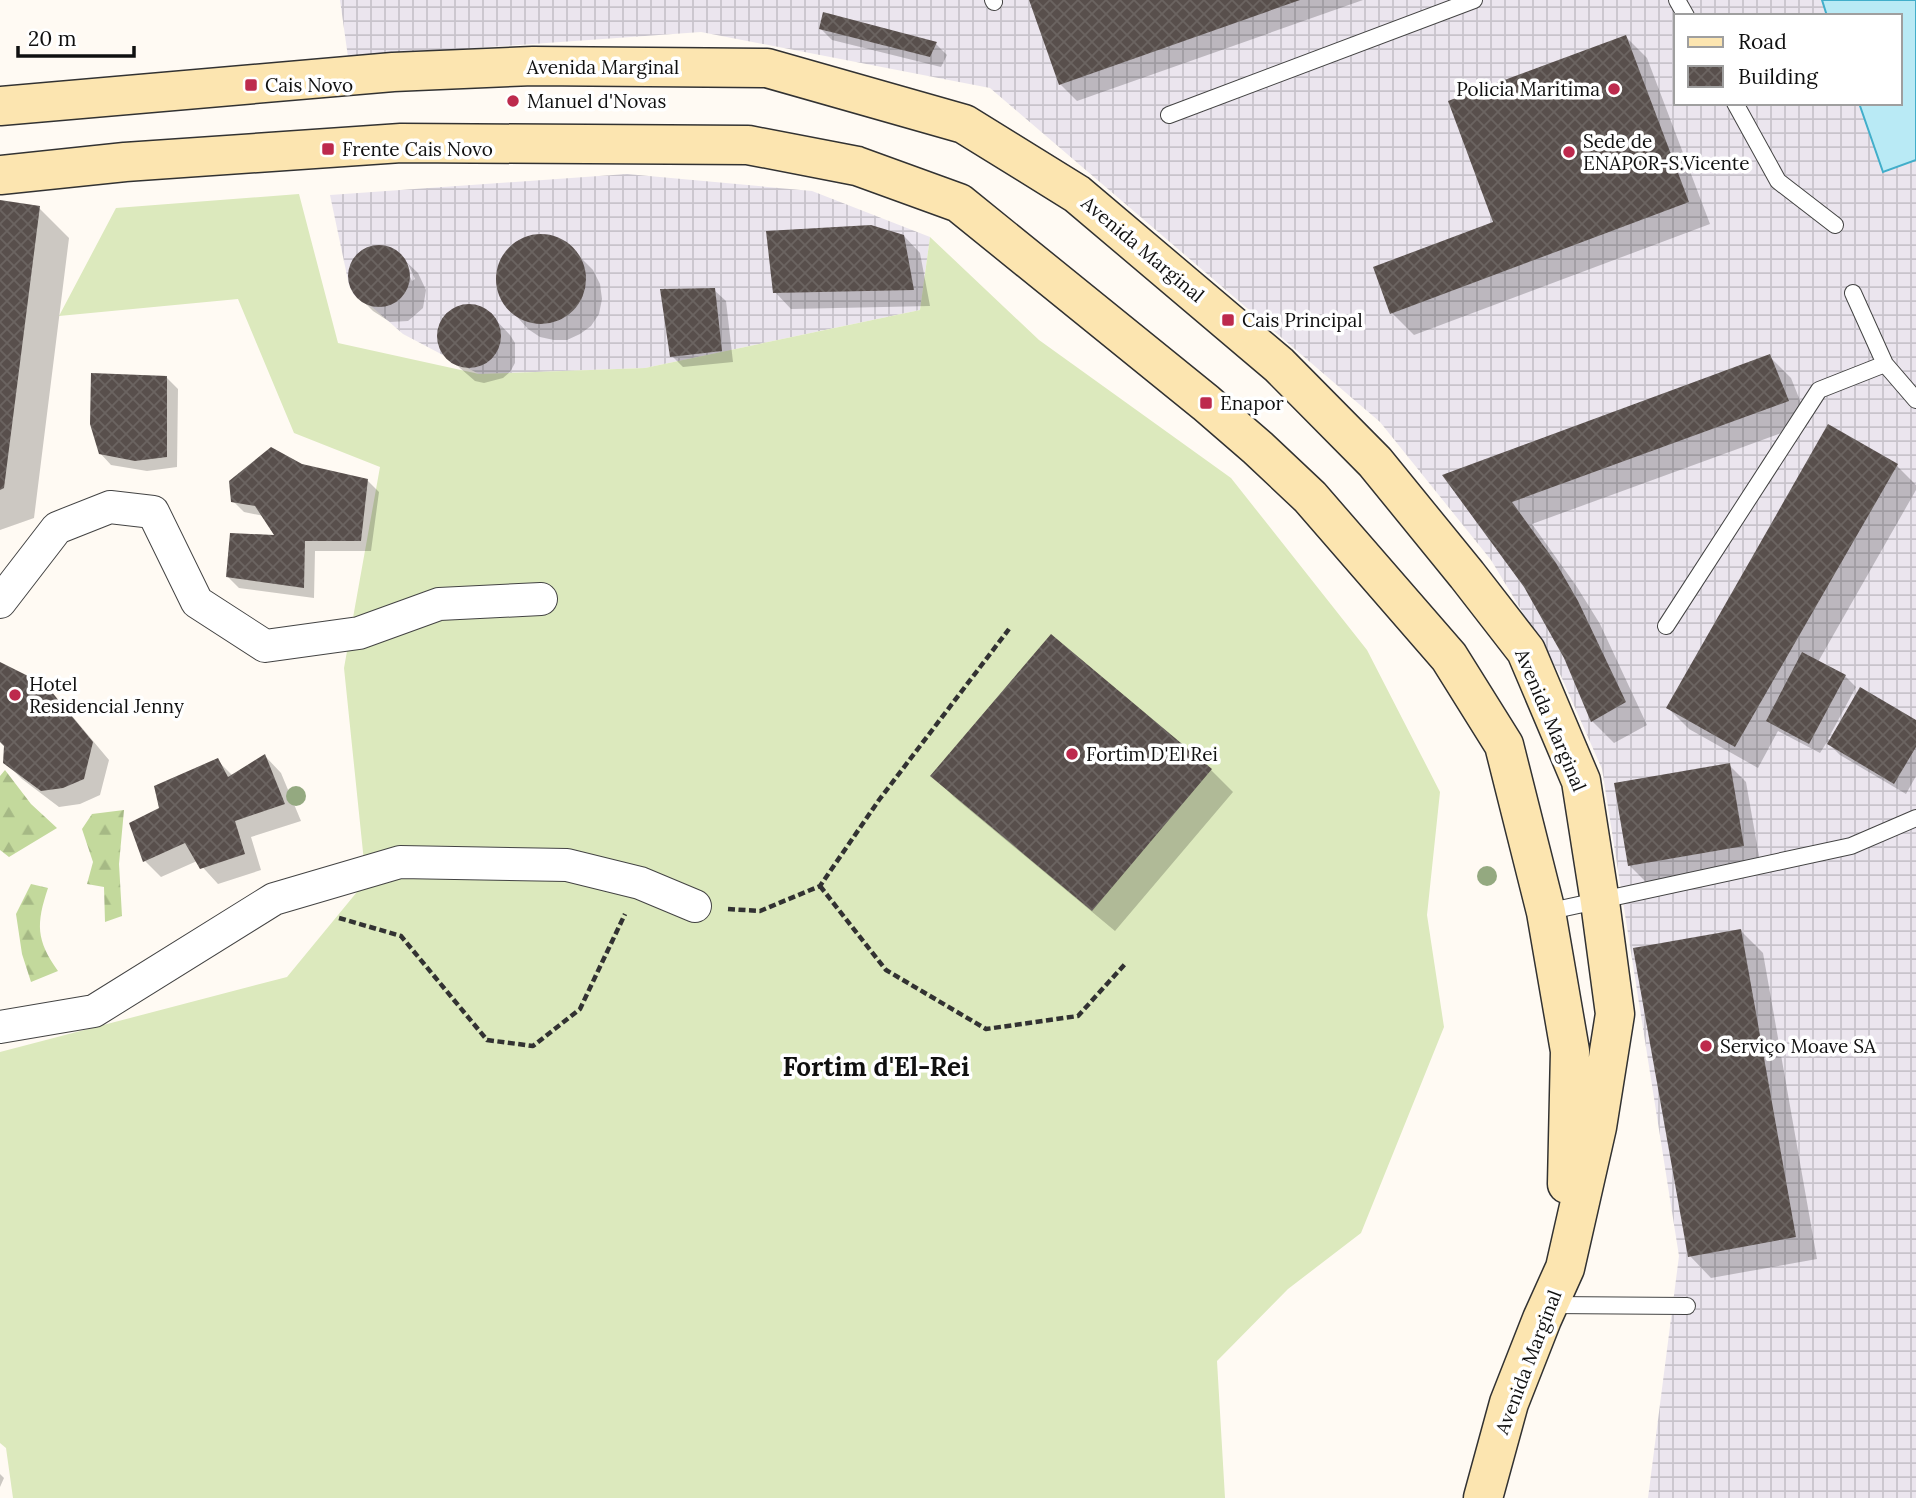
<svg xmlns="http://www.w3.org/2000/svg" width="1916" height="1498" viewBox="0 0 1916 1498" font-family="Lora,serif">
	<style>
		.industrial { fill: url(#industrial-grid) }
		.grass { fill: #dce9bd }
		.forest { fill: url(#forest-firs) }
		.water { fill: #b9eaf5; stroke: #42aeca; stroke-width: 2 }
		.shadow { fill: #0003; fill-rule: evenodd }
		.building { fill: url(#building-cross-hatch) }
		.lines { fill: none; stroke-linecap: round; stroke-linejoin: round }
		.lane-casing { stroke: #434343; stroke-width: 18 }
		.street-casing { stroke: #434343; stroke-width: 34 }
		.secondary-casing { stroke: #323232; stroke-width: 41 }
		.path { stroke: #323232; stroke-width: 4.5; stroke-dasharray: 7 3.5; stroke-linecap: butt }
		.lane { stroke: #fff; stroke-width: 16 }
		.street { stroke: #fff; stroke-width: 32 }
		.secondary { stroke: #fce5b0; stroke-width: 38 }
		.tree { fill: #94a980 }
		.poi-dot { fill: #bd2a4d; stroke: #fff; stroke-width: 2.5 }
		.labels { text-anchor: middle; stroke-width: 7; stroke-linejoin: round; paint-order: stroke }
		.street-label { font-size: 19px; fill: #101010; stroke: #fff }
		.poi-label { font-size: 19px; fill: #101010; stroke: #fff; text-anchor: start }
		.district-label { font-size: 26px; font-weight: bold; fill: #101010; stroke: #fff }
	</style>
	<defs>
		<pattern id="industrial-grid" width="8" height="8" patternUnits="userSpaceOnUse" patternTransform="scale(1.75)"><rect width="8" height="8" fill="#ebe5ee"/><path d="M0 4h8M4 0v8" fill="none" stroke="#c8c3cb"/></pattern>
		<pattern id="forest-firs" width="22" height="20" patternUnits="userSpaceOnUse" patternTransform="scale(1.75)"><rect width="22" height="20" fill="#c3d99c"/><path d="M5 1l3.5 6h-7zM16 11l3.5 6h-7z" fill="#a6b985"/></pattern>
		<pattern id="building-cross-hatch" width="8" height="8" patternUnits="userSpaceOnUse" patternTransform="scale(1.75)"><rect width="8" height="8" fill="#584f4c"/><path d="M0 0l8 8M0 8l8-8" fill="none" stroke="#6b6461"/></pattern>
	</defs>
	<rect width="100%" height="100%" fill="#fffaf3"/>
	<!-- industrial -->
	<path class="industrial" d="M340,0H1822L1827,16H1676V103H1859L1883,172L1916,160V1498H1648L1679,1256L1602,769L1561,676L1491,560L1380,422L990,88L701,32L348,57Z
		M627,174L812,191L930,237L920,310L645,368L479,374L403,334L371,306L354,295L349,285L330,195Z"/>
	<!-- grass -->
	<path class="grass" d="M299,194L338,343L479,374L645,368L920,310L930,237L1039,340L1231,478L1367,650L1440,792L1427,915L1444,1027L1361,1233L1288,1289L1217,1361L1225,1498H13L6,1448L0,1443V1052L287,977L366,881L344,668L380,467L294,433L238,299L59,316L116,208Z"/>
	<!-- forest -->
	<path class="forest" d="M5,770L31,804L57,828L9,857L0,850V776Z
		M124,810L119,864L122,916L105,922L104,887L87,884L93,862L82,829L92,814Z
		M31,884L48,888C36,924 36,940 58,971L31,982L22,954L16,914Z"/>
	<!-- water -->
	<path class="water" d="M1822,0H1916V160L1883,172L1859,103H1900V16H1827Z"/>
	<!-- shadow -->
	<path class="shadow" d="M1030,0H1363L1077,101L1060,84Z
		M825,15L936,44L947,55L941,67L832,40L821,29Z
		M1626,37L1647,58L1710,224L1414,335L1392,313L1495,223Z
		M0,202L39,208L69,238L34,518L0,530Z
		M536,235L551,236L565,242L593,270L600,284L602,299L599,314L591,326L580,334L567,340H554L540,337L528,329L502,300L498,288L497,274L501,261L509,249L521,240Z
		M904,236L920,253L930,306L791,309L775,292Z
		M383,248L400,256L418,273L426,290L423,308L408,321L390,322L373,311L356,294L351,285L352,266L364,251ZM404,264H408L415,279L412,281Z
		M714,290L726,301L733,362L683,367L672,356Z
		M476,306L493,317L510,335L515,343V363L510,372L503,378L484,383L475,381L460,368L442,351L439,341V332L448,314L456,308Z
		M1769,356L1791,378L1809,423L1532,524L1577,587L1600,624L1647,725L1614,743L1592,721L1565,657L1526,586L1445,476Z
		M167,378L178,389L177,467L147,471L111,465L100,453Z
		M1896,465L1916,485V490L1818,662L1845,676L1856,687L1828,739L1831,741L1916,722V776L1906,794L1840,755L1827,742L1820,753L1778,731L1758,768L1689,729L1668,708Z
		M301,466L367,480L379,492L371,551H315L314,598L239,588L228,577L277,537L264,516L244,512L233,501Z
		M1051,636L1211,770L1233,792L1115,931L954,797L933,775Z
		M0,664L45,686L62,704L109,760L100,795L80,804L59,807L22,779L5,762V745L0,739Z
		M265,756L281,773L301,821L251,837L261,870L218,884L197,861L161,877L145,861L161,809L217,760L233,776Z
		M1729,765L1746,782L1760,862L1646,882L1629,865Z
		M1741,931L1763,953L1817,1259L1711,1278L1690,1256Z
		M0,1474L4,1478L0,1487Z"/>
	<!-- building -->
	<path class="building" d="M1029,0H1300L1059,85Z
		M823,12L937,42L930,57L819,29Z
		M1626,35L1689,202L1390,314L1373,267L1493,222L1448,101Z
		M0,200L40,206L4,488L0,490Z
		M871,225L904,235L914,290L773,293L766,231Z
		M496 279a45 45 0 1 1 90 0a45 45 0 1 1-90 0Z
		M348 276a31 31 0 1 1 62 0a31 31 0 1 1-62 0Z
		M715,288L722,351L670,357L660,289Z
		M437 336a32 32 0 1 1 64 0a32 32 0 1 1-64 0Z
		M1770,354L1789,401L1512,502L1556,563L1578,601L1626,702L1591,722L1564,658L1524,587L1442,475Z
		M91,373L167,376V457L135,461L99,454L90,424Z
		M1828,424L1898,464L1735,747L1666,708Z
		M271,447L302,464L368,479L361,541H305L304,588L226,577L230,533L274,535L255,506L231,502L229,481Z
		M1051,634L1212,769L1092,911L930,776Z
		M1802,652L1846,675L1809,744L1766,721Z
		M0,662L46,685L93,742L84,779L63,788L41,791L3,763L4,746L0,742Z
		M1860,687L1916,720V747L1894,784L1827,744Z
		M265,754L285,804L235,821L245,854L200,869L185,843L143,862L129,823L159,808L154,786L218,758L228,777Z
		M1730,763L1744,846L1628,866L1614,783Z
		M1741,929L1796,1237L1688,1257L1633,948Z"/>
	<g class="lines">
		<!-- lane casing -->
		<g class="lane-casing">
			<path id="lane" d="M993,0L994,2
				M1677,0L1686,16
				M1735,103L1778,181L1835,225
				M1169,115L1474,0
				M1853,293L1885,364L1916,400
				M1666,626L1819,390L1885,364
				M1546,912L1851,846L1916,818
				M1550,1305L1687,1306"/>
		</g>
		<!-- street casing -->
		<g class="street-casing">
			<path id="street" d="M0,602L57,528L110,507L153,512L197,602L265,646L359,633L439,604L541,599
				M0,1027L94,1011L274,899L400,862L567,865L640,883L695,906"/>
		</g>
		<!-- secondary casing -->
		<g class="secondary-casing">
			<path id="secondary" d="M0,106L393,72L533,66L767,68L964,124L1077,194L1279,365L1375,462L1467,575L1526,651L1581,781L1600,902L1615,1014L1597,1127L1565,1268L1542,1319L1509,1403L1483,1498
				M0,175L125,162L401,143L748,145L857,166L959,203L1206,403L1258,448L1310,497L1449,657L1504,745L1546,912L1570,1051L1567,1184"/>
		</g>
		<!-- path -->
		<path class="path" d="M820,886L886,970L986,1029L1078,1016L1125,964
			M728,909L760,911L820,886L879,800L1009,629
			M339,918L401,936L487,1040L533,1046L580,1009L625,914"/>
		<!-- lane -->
		<use href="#lane" class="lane"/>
		<!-- street -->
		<use href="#street" class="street"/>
		<!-- secondary -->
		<use href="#secondary" class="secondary"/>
	</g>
	<!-- trees -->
	<g class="tree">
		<circle cx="296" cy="796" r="10"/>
		<circle cx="1487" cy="876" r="10"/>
	</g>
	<!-- markers -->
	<g class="poi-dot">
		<rect x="244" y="78" width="14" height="14" rx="3.5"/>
		<circle cx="1614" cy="89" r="7"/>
		<circle cx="513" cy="101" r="7"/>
		<rect x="321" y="142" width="14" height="14" rx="3.5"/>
		<circle cx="1569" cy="152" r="7"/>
		<rect x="1221" y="313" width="14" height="14" rx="3.5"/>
		<rect x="1199" y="396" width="14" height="14" rx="3.5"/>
		<circle cx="15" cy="695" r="7"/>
		<circle cx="1072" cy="754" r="7"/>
		<circle cx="1706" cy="1046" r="7"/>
	</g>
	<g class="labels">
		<!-- street labels -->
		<g class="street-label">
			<text x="603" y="74">Avenida Marginal</text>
			<text transform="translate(1143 249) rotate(40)" y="7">Avenida Marginal</text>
			<text transform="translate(1551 720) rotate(67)" y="7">Avenida Marginal</text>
			<text transform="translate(1528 1362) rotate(-69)" y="7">Avenida Marginal</text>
		</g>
		<!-- poi labels -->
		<g class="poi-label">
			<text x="265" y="92">Cais Novo</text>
			<text x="1600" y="96" text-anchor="end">Policia Maritima</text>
			<text x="527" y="108">Manuel d'Novas</text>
			<text x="1583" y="148">Sede de<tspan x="1583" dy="22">ENAPOR-S.Vicente</tspan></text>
			<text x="342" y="156">Frente Cais Novo</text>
			<text x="1242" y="327">Cais Principal</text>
			<text x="1220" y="410">Enapor</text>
			<text x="29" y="691">Hotel<tspan x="29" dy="22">Residencial Jenny</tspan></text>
			<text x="1086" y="761">Fortim D'El Rei</text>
			<text x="1720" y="1053">Serviço Moave SA</text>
		</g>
		<!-- district labels -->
		<g class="district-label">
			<text x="876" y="1076">Fortim d'El-Rei</text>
		</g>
	</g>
	<!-- legend -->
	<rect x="1674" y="14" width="228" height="91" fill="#ffffff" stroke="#9f9f9f" stroke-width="2"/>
	<rect x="1688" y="37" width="35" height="10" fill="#fce5b0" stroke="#9f9f9f" stroke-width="2"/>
	<text x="1738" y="49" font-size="21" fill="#101010">Road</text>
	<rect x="1688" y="66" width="35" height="21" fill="url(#building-cross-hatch)" stroke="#9f9f9f" stroke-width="2"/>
	<text x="1738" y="84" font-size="21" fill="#101010">Building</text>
	<!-- scale -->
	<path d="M18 46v10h116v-10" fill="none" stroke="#101010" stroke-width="3.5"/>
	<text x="28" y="46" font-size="21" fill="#101010" stroke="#ffffff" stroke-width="5" paint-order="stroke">20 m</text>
</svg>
